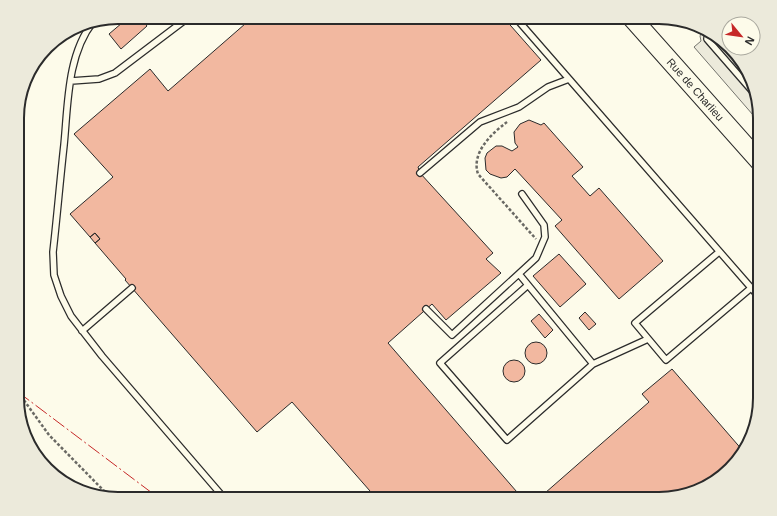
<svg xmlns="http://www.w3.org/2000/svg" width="777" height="516" viewBox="0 0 777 516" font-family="Helvetica,sans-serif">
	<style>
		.parking { fill: #eceadb; stroke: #74746e }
		.building { fill: #f2b8a0; stroke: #2b2b2b }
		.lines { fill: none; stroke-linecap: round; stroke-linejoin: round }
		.lane-casing { stroke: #2b2b2b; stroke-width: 8 }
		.primary-casing { stroke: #2b2b2b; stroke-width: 20 }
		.path { stroke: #6a6964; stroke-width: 2.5; stroke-dasharray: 3 2; stroke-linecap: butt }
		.lane { stroke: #fdfbea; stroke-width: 5.5 }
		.primary { stroke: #fdfbea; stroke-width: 18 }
		.power { stroke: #c62828; stroke-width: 1; stroke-dasharray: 14 3 2 3; stroke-linecap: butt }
		.labels { text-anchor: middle; stroke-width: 3; stroke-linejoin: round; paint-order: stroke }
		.street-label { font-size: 11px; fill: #2b2b2b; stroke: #fdfbea }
		.rim { fill: none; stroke: #2b2b2b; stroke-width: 2 }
	</style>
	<rect width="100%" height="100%" fill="#fdfbea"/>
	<!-- parking -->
	<path class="parking" d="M703,30L715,34L747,67L760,111V123L694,47L701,41L700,36Z"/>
	<!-- building -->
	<path class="building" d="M129,17H140L147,26L121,49L109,34Z
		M253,17H503L541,60L418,167L420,173L493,253L486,259L501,273L446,320L432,304L388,343L523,499H377L292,402L257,432L125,280L126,279L95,243L100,239L95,233L90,237L70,214L113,177L74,134L150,69L168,91Z
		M529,120L541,125L544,123L583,167L572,176L590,196L599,188L663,261L619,299L555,226L562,220L515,169L507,177L501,178L490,174L486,170L485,158L487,153L496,146H502L512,151L518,147L515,143L514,132L520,124Z
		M95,233L100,239L95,243L90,237Z
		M559,254L586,284L560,307L533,276Z
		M585,312L596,324L589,330L579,318Z
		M539,314L553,330L545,338L531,321Z
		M525 353a11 11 0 1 1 22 0a11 11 0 1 1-22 0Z
		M503 371a11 11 0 1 1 22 0a11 11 0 1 1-22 0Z
		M672,369L744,452L743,454L709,486L666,499H550L545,493L649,402L642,394Z"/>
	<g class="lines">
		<!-- lane casing -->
		<g class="lane-casing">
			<path id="lane" d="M515,17L760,298
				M93,22C67,55 68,105 64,145C60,181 57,217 53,252L54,275L61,296L71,316L102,356L225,499
				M708,32L707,39L754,93
				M71,81L99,79L115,73L189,17
				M420,173L480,122L519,107L548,87L569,79
				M719,252L635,323L666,360L751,288
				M519,274L593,364
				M528,285L440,363L507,440L593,364L648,339
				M426,309L452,335L536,258L545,237L544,225L522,194
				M82,331L132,288"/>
		</g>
		<!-- primary casing -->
		<g class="primary-casing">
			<g id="primary">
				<path id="s1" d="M631,17L760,162"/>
			</g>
		</g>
		<!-- path -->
		<path class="path" d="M507,122C491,134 471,153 478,174L536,239
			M18,392L49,435L110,497"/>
		<!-- lane -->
		<use href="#lane" class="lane"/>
		<!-- primary -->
		<use href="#primary" class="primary"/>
		<!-- power -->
		<path class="power" d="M18,392L160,499"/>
	</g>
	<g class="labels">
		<!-- street labels -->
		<g class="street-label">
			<text dy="4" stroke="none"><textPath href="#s1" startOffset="97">Rue de Charlieu</textPath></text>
		</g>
	</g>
	<!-- crop -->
	<path d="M0 0H777V516H0ZM118 24H659A94 94 0 0 1 753 118V398A94 94 0 0 1 659 492H118A94 94 0 0 1 24 398V118A94 94 0 0 1 118 24Z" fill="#eceadb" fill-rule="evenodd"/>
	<path class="rim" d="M118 24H659A94 94 0 0 1 753 118V398A94 94 0 0 1 659 492H118A94 94 0 0 1 24 398V118A94 94 0 0 1 118 24Z"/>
	<!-- north arrow -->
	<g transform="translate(741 36) rotate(119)"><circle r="19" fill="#fdfbea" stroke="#a9a89e"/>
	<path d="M0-3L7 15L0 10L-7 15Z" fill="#c62828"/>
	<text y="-6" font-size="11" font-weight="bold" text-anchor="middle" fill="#2b2b2b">N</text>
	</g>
</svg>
